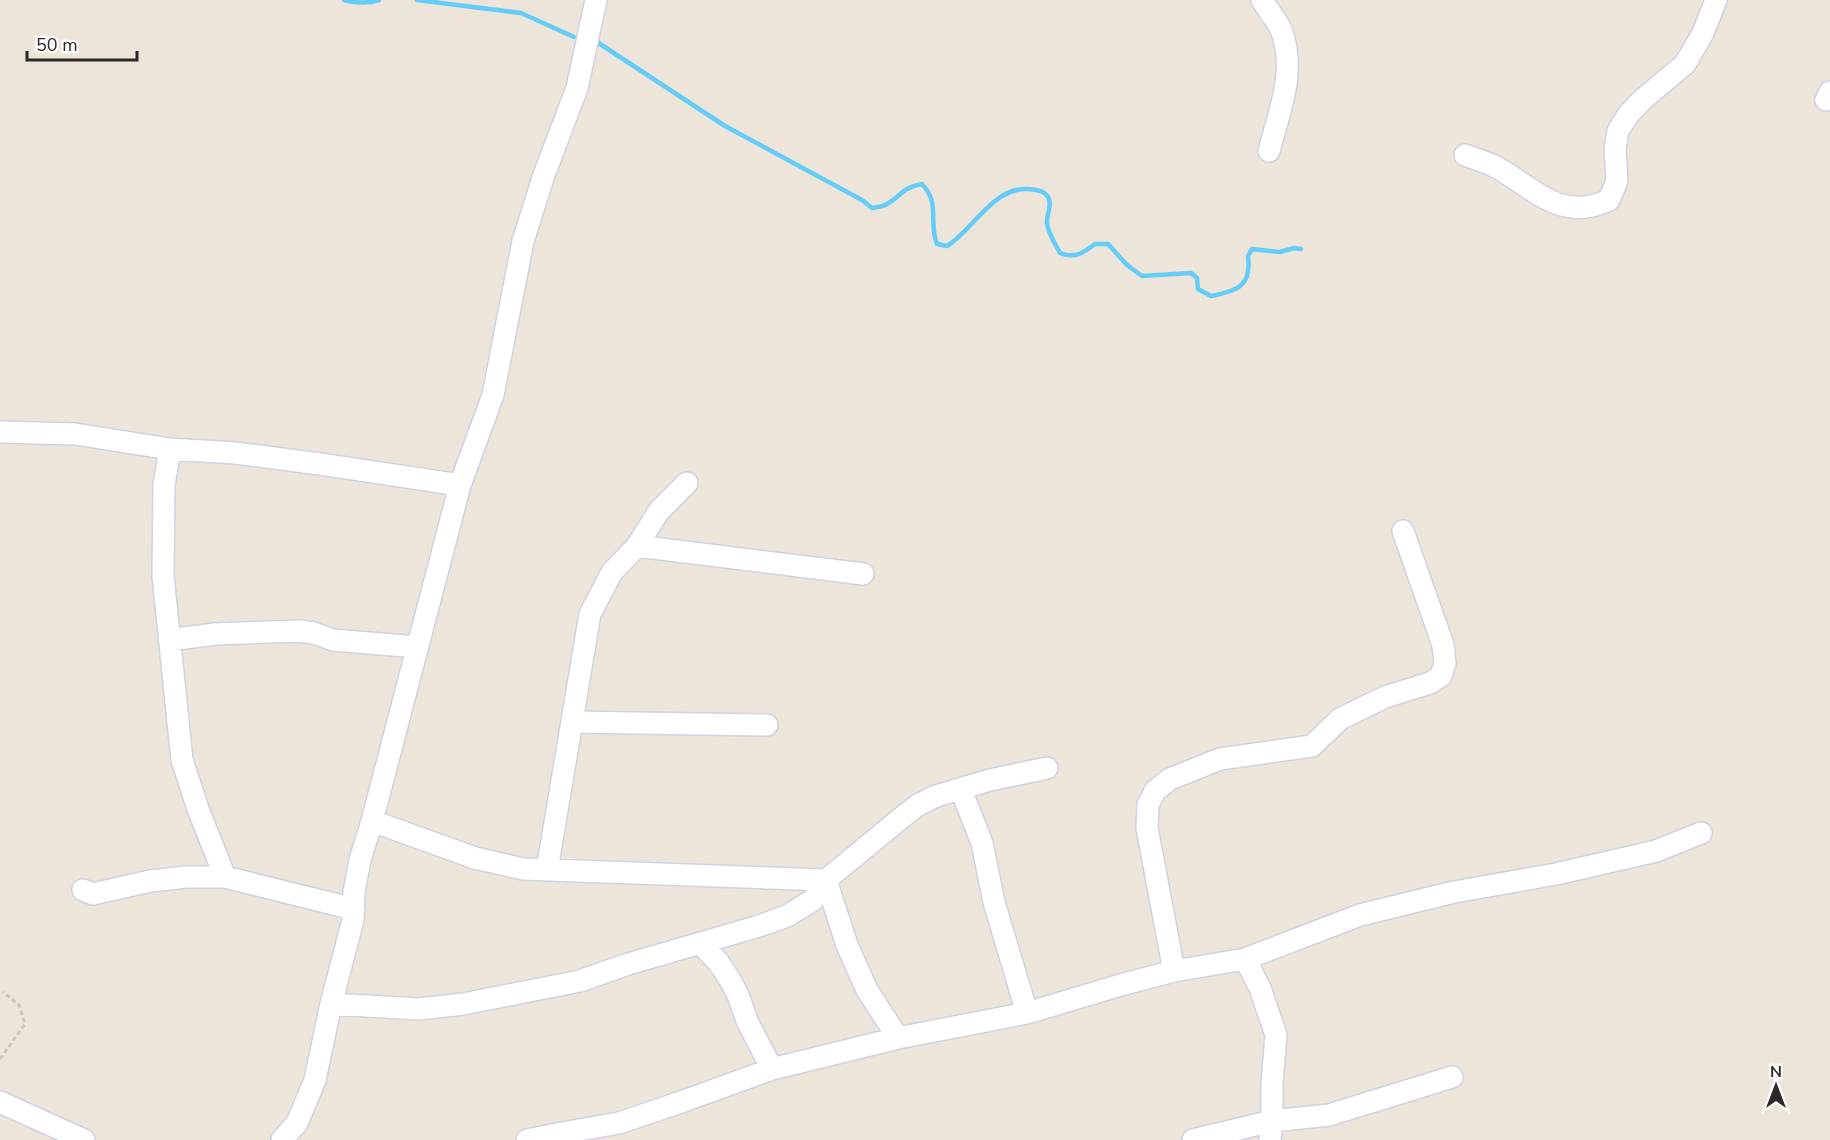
<svg xmlns="http://www.w3.org/2000/svg" width="1830" height="1140" viewBox="0 0 1830 1140" font-family="'Nunito Sans',sans-serif">
	<style>
		.lines { fill: none; stroke-linecap: round; stroke-linejoin: round }
		.stream { stroke: #63ccf8; stroke-width: 4.5 }
		.minor-casing { stroke: #cfd2e4; stroke-width: 24 }
		.path { stroke: #c7c7c7; stroke-width: 3; stroke-dasharray: 4.5 3; stroke-linecap: butt }
		.minor { stroke: #fff; stroke-width: 21 }
	</style>
	<rect width="100%" height="100%" fill="#ede5d9"/>
	<g class="lines">
		<!-- stream -->
		<path class="stream" d="M344,0C356,3 367,4 379,0
			M417,0L521,13L574,37
			M597,42L725,126L862,200L872,208C876,207 883,207 887,204C901,196 903,187 922,184C941,204 928,222 937,244L947,246C976,228 995,181 1036,190C1041,191 1045,192 1048,197C1053,206 1046,214 1047,223C1048,233 1055,244 1060,253C1075,259 1083,253 1095,244H1108L1127,265L1142,276L1191,273L1197,278L1198,289L1211,296C1237,291 1252,286 1248,256L1252,249L1280,252L1294,248L1301,249"/>
		<!-- minor casing -->
		<g class="minor-casing">
			<path id="minor" d="M1262,0C1268,11 1278,21 1282,32C1296,73 1279,112 1269,151
				M1826,100L1830,92
				M1465,155C1476,159 1486,162 1496,167C1534,188 1561,223 1609,200L1617,181L1615,149L1618,131L1628,115L1642,100L1685,64L1703,33L1716,0
				M0,432L75,434L170,449L235,453L320,464L460,485
				M170,449L164,485L163,576L182,760L198,809L225,877
				M637,546L863,574
				M169,640L215,634L299,631L314,633L333,640L417,647
				M572,722L767,725
				M961,790L982,843L994,902L1027,1013
				M372,821L475,858L523,869L826,880L847,945L867,990L898,1038
				M547,870L590,614L612,572L637,546L659,511L687,483
				M83,890L93,894L150,881L186,877H225L354,909
				M700,943L719,963L730,980L738,995L748,1023L772,1069
				M1245,959L1260,988L1276,1035L1272,1083V1121L1270,1140
				M1174,971L1147,828L1148,805L1155,791L1170,779L1220,759L1312,746L1340,719L1385,697L1430,683L1441,676L1445,663L1443,645L1403,531
				M331,1004L419,1009L463,1004L580,981L628,964L756,927L787,916L813,900L826,880L900,819L918,805L936,796L990,780L1047,768
				M0,1102L84,1140
				M562,1133L619,1123L684,1101L772,1069L898,1038L1027,1013L1124,984L1174,971L1245,959L1360,915L1454,892L1556,874L1656,851L1701,833
				M282,1140L297,1123L315,1080L331,1004L353,920L354,892L360,860L372,821L460,485L493,395L523,241L544,175L577,88L596,0
				M527,1140L562,1133L568,1140
				M1193,1140L1272,1121L1329,1115L1452,1077"/>
		</g>
		<!-- path -->
		<path class="path" d="M0,1059L25,1024L19,1005L3,992"/>
		<!-- minor -->
		<use href="#minor" class="minor"/>
	</g>
	<!-- north arrow -->
	<g transform="translate(1776 1086)" stroke="#ffffff" stroke-width="4.5" paint-order="stroke">
	<path d="M0-4.5L10 22L0 15L-10 22Z" fill="#292929"/>
	<text y="-9" font-size="16" font-weight="bold" text-anchor="middle" fill="#292929">N</text>
	</g>
	<!-- scale -->
	<path d="M27 51v9h110v-9" fill="none" stroke="#292929" stroke-width="3"/>
	<text x="36" y="51" font-size="18" fill="#292929" stroke="#ffffff" stroke-width="4.5" paint-order="stroke">50 m</text>
</svg>
